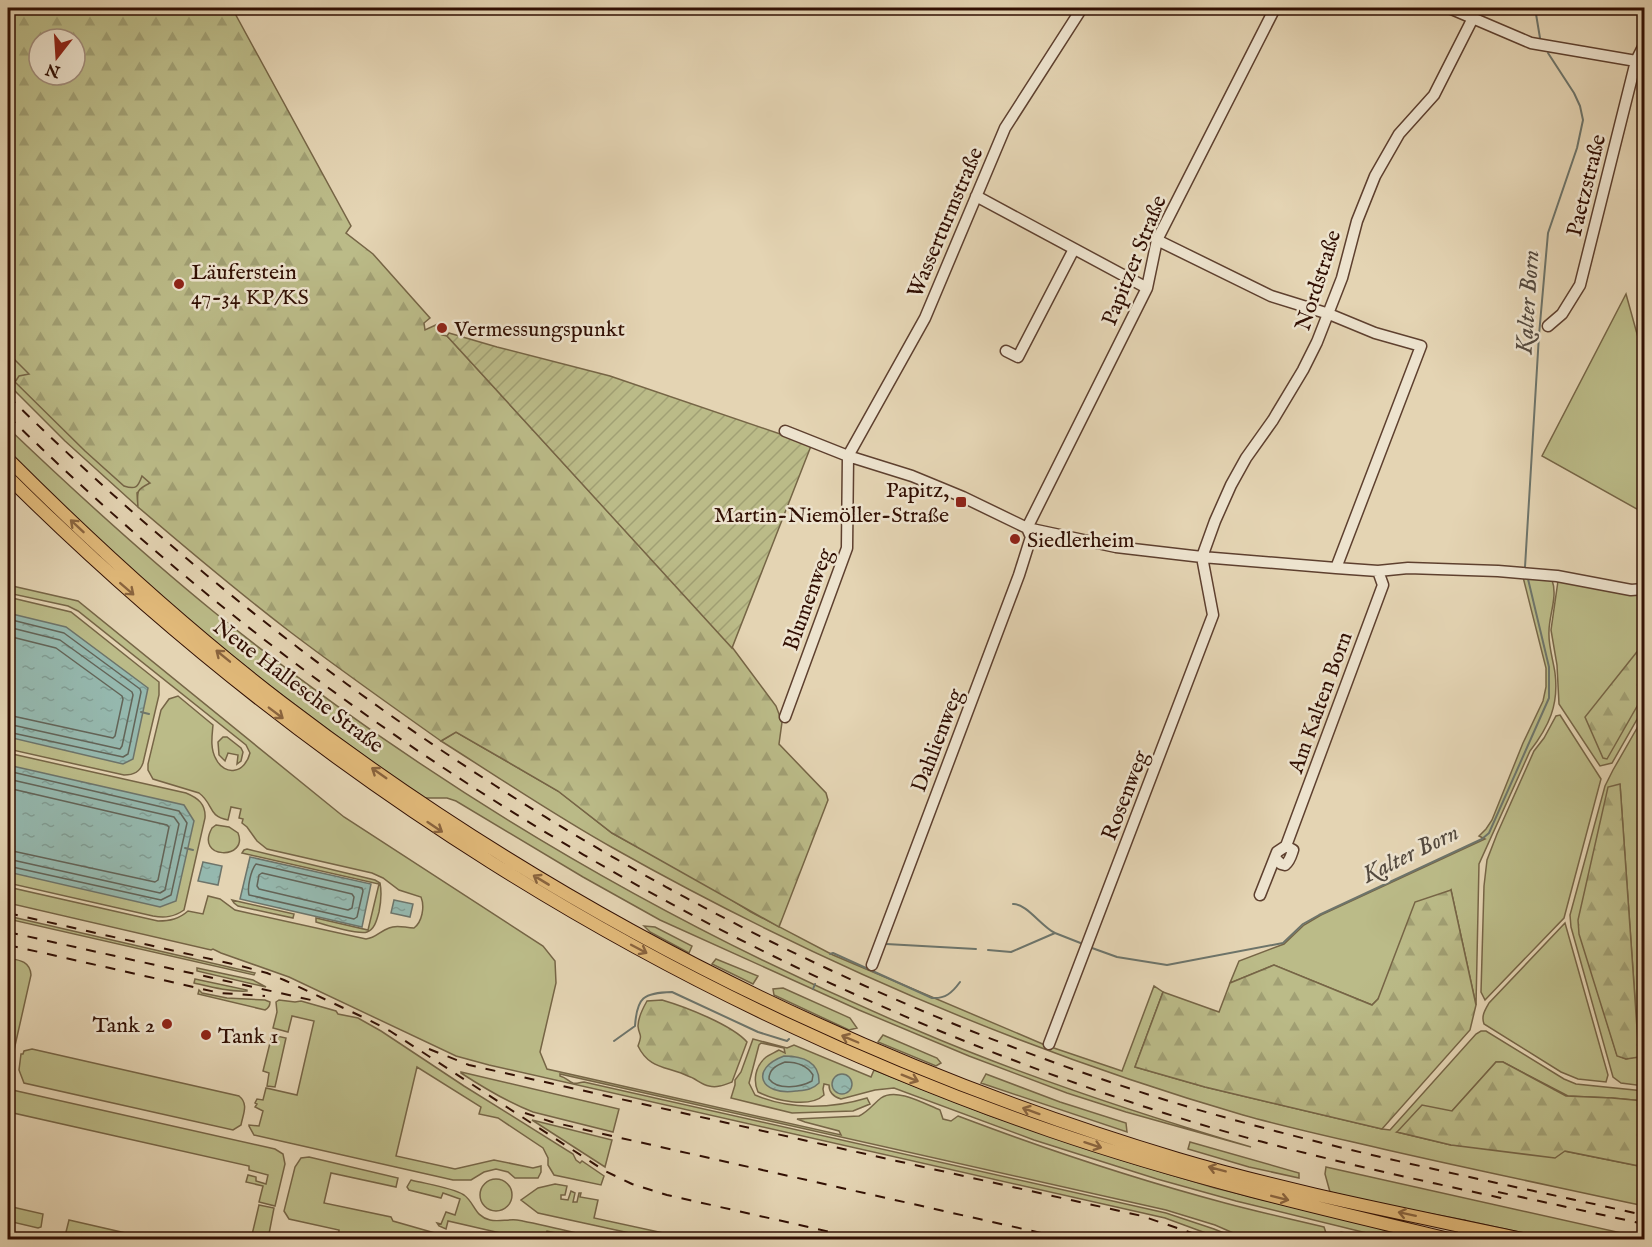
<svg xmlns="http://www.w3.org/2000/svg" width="1652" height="1247" viewBox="0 0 1652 1247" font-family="'IM FELL English',serif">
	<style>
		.grass { fill: #bb8; stroke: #766546; stroke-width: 1.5; fill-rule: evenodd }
		.forest { fill: url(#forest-firs); stroke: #766546; stroke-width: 1.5; fill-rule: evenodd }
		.garden { fill: url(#garden-furrows); stroke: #766546; stroke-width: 1.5 }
		.water { fill: url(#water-ripples); stroke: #6d746a; stroke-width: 1.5 }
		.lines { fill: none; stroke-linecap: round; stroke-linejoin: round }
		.shore { stroke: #636458; stroke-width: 1.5 }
		.stream { stroke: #6d746a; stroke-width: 2 }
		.minor-casing { stroke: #5e402f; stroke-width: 13 }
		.major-casing { stroke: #310f03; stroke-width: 14 }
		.minor { stroke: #ede3ce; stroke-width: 10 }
		.major { stroke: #e2ba7a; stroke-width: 12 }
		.rail { stroke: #310f03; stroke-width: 2; stroke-dasharray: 10 10; stroke-linecap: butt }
		.oneway { stroke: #8a643e }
		.poi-dot { fill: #8f2418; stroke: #ede3ce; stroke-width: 2 }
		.labels { text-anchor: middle; stroke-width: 5; stroke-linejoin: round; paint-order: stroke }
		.street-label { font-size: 22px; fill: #310f03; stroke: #ede3ce }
		.poi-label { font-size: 22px; fill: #310f03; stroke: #ede3ce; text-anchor: start }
		.water-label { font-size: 24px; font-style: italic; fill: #544a3f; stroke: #ede3ce }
	</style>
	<defs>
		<pattern id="forest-firs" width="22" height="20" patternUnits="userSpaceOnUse" patternTransform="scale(1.5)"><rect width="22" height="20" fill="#bb8"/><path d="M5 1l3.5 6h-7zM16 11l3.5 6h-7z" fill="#a1a074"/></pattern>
		<pattern id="garden-furrows" width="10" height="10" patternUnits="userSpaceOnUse" patternTransform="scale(1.5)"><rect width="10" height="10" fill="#bb8"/><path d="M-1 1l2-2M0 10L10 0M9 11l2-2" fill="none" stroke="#a1a074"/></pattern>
		<pattern id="water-ripples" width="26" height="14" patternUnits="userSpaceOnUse" patternTransform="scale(1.5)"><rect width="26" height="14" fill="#95b8ae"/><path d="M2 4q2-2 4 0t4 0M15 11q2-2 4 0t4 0" fill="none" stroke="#819d94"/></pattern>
	</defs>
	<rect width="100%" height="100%" fill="#e4d4b3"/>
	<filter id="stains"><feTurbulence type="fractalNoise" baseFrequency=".00333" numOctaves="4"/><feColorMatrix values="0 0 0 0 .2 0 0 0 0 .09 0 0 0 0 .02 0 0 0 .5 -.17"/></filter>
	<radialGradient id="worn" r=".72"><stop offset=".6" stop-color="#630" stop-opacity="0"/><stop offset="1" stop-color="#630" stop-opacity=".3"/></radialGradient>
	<!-- grass -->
	<path class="grass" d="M1626,294L1644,359V513L1542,456Z
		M8,353L151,484L137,493L138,507L65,441L8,384Z
		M8,428C74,491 143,554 214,612C426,783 663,923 914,1029C1023,1076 1136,1113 1251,1147L1126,1112L1067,1093L969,1056L859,1010L660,920L583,877L456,801L447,798H421C336,735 250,674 170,604C114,555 61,503 8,452Z
		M1523,577L1552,580C1558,596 1549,615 1549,631C1548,645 1553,659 1555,673C1559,705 1549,726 1530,751L1479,864L1476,1005L1451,890L1378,999L1372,1005L1274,965L1230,983L1239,961L1284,944L1304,925L1321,915L1485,839L1479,836L1486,829L1492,820L1523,743L1543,701L1546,687V668Z
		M1558,581L1644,593V707L1612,763L1600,766L1559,704L1557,665L1551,630Z
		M8,585L78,601L344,817L543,946L555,961L556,983L540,1052L547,1069L841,1135L839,1131L805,1122L797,1119L859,1116C869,1111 873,1104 881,1098C896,1087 925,1104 940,1110L943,1119L951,1121L958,1116C1045,1149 1135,1179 1225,1203C1258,1212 1291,1219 1324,1227L1327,1236L1335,1238L1341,1232L1374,1239H1247L1215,1225L1166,1210L560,1074V1076C567,1078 568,1081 573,1083C577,1084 580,1082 584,1082L1166,1213L1214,1229L1239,1239H1222L1165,1218L489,1065L456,1056L289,977L221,953L213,949L211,950L8,903V887L158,921C170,921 179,919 188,911L203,914L208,896L220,899L235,910L366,939C376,938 380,931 389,928C397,924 405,928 414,928C422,922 425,907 421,897L399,890L383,878L372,873L267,849L257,841L247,827L242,823L243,819L239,818L241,809L231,807L228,820C207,816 214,804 199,793L153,779L148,770V764L161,710L169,699L178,696L213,725C212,736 210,749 216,759C225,777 245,773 250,753L246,745L78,611L68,606L8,593Z
		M8,597L71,612L159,682V695L143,763C140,772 134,775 124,775L8,749Z
		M1560,715L1601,779L1564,918L1485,1000L1481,992L1484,886L1487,860L1497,834L1534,751L1544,738L1556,716Z
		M1644,716V747L1641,752L1644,761V891H1642L1644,950V1086L1621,1083L1613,1077L1571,927L1570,915L1605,786L1613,770ZM1620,784L1639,1056L1626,1059L1617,1055L1580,934Z
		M456,732L558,791L612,833L711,887L751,912L833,955L1045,1045L1122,1071L1154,986L1163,992L1135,1067L1205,1087L1382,1129L1390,1130L1476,1034L1481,1031H1486L1564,1079L1576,1084L1644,1091V1101L1612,1098L1568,1096L1503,1062H1496L1452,1111L1397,1132L1451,1145L1564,1151L1644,1167V1206C1557,1187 1470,1169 1383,1149C1336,1138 1289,1128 1243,1115C1023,1051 812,960 613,848C554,815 498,777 441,741Z
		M223,737H227L241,748L243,752L241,761L237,764L238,755L228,753L225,761L219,755L218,742Z
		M8,753L186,793C198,798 206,804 205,818L184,910C174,917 165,918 153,916L8,883Z
		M216,825L229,827L238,833C249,860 194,860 212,828Z
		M247,849L375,880L380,883C382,893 381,902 379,912C377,919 375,929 367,932C360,935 325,925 316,922V918L368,930L379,884L242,853L244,850Z
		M232,900L294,914L293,918L238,906L234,903Z
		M8,916L255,973L254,975L8,919Z
		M1565,923L1608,1075L1606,1082L1578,1079L1561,1072L1484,1024C1481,1016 1485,1010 1489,1003Z
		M644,926L655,927L692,946L689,953L650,932Z
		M8,958C19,960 30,961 31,975L12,1059L8,1069Z
		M716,959L758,976L753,984L712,964Z
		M197,968L253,980L266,987L197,971Z
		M195,979L247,990V991C230,992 211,987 194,983Z
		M783,988L850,1018L857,1028L849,1030L774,995L773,989Z
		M199,990L202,993L227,998L265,1000L270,1002C270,1006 269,1008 265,1010L198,994Z
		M279,1000L295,1002L301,1001L336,1011L338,1014L358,1018L381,1031L464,1086L573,1154L576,1160L580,1163L582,1161L604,1176L601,1185L554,1175L548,1165V1158L543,1148L498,1118L479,1114L481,1107L417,1067L396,1156L455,1169L494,1160L533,1168L541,1166V1172L538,1178H515L508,1172L496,1169L484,1172L471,1180H453L254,1135L249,1126V1125L259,1126L263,1111L255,1107L257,1104L255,1103L257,1099L263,1100L266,1088L297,1095L314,1021L292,1016L288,1032L273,1028L277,1012L276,1002Z
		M272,1035L286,1038L275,1087L267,1086L269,1073L263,1071Z
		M883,1035L937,1058L941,1063L936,1066L878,1042Z
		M753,1039L787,1048L794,1045L871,1077L874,1070L991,1116L1125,1161L1215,1188L1375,1227L1411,1239H1391L1236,1201L1157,1179L1034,1140L894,1088L875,1090L841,1099C834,1097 829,1093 829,1085L824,1084L823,1089L824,1095C809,1109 774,1100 758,1092C753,1081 755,1067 765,1058C768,1055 774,1053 779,1050L785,1053L784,1048L761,1043L759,1045L749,1083L755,1095C790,1110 831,1109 867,1098L870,1104L853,1111L792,1113L731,1098L735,1085V1080L741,1072Z
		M32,1049L239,1096C249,1104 243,1114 241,1125L233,1130L24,1083L19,1070L21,1054H23L24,1051Z
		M461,1072L619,1109L613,1132L533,1112C507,1102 484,1088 461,1073Z
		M986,1074L1060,1102L1126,1123L1127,1132L981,1083Z
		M8,1089L275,1149L283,1154L285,1164L275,1206L259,1202L263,1186L246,1182L248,1175L256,1177V1181L266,1184L268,1175L249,1170V1166L13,1113L8,1135Z
		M532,1120L612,1140L605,1167Z
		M1190,1142L1299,1173V1178L1249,1167L1188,1149Z
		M309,1157L398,1178L396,1187L331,1173L324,1203L391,1217L393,1221L442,1235L441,1239H338L339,1230L289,1219L284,1211L295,1167L301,1158Z
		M1326,1167L1644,1238V1239H1551L1459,1219L1384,1205L1330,1192L1325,1174Z
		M480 1195a16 16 0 1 1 32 0a16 16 0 1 1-32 0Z
		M411,1180C426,1184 451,1187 464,1195C475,1203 474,1216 490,1220C498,1222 508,1219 517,1220C546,1225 574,1233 602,1239H585L547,1231L544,1239H526L448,1221L446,1229L439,1226L437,1223L441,1224L446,1212L455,1215L460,1199L443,1193L441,1198L409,1190L407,1187Z
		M555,1184L567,1186L565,1195H561V1199L568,1200L571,1191L575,1193L573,1202H577L579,1193H581L580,1197L598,1200L594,1218L691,1239H657L538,1213L521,1200L538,1188Z
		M259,1205L274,1208L268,1239H244V1238L251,1239Z
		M8,1206L43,1214L41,1227L38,1228L8,1221Z
		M69,1220L143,1237L144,1238L143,1240L88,1239L67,1235L66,1232Z"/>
	<!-- forest -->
	<path class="forest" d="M8,8H232L351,226L346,233L373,254L430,318L424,323L425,330L438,324L442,328V335L447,336L732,647L776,706L782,722L779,744L826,793L828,800L779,927L612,833L558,791L456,732L441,741C390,705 339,669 289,631C237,591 187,549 138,507C137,491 136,490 150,483L142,476C138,487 136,490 124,486L85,451L15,382L19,376L29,374L8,353ZM39,39H75V75H39Z
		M1644,643V694L1607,759L1603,758L1585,717Z
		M1620,784L1639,1057L1626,1059L1617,1056L1579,934L1578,920L1608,787Z
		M1451,890L1476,1005L1470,1030L1382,1129L1205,1087L1135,1067L1163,992L1219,1012L1230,983L1274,965L1372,1005L1378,999L1415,902Z
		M662,1000C686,1007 732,1025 747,1042L732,1082C724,1085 717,1088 709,1086C702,1085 695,1078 688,1076C666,1066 649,1069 638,1046C643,1032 639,1037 638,1026C638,1017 643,1008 647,1001Z
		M1496,1062H1503L1566,1096L1612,1098L1644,1101V1167L1565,1151L1555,1158L1451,1145L1397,1132L1422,1105L1452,1111Z"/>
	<!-- garden -->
	<path class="garden" d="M449,333L497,347L610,376L786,436L811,446L732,648L447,336Z"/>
	<!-- water -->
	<path class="water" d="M8,613L66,627L148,688L133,759L123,764L8,737Z
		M8,765L184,805L194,821L176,901L160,907L8,872Z
		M250,857L371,884L362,927L240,899Z
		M203,862L222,866L218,885L198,881Z
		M394,900L413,904L410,917L391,913Z
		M784,1056C803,1056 820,1062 819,1083C812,1090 805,1090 796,1091C760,1096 749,1069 784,1056Z
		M832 1084a10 10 0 1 1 20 0a10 10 0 1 1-20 0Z"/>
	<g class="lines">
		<!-- shore -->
		<path class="shore" d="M8,619L64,633L140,689L141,692L128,754L123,757L8,732
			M8,627L60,640L132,692L133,695L122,746L120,749L8,724
			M8,636L56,648L122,696L123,699L115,736L113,738L8,715
			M8,771L179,811L187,823L171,895L161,900L8,866
			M8,779L174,817L179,824L165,890L160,893L8,859
			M8,788L167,825L169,827L158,880L155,882L8,850
			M256,864L362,888L363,891L357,917L354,919L249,895C247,887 251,870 256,864Z
			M262,873L352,894L354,897L352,908L348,910L259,889L257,886L259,875Z
			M785,1062C796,1062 807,1065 813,1075L812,1081C801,1087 778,1091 769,1079C769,1069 777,1065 785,1062Z"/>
		<!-- stream -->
		<path class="stream" d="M1535,8L1540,38
			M1525,567L1539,335L1548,233L1577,148L1583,120L1580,106L1574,93L1548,53
			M141,712L149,714
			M185,848L193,850
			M1013,904C1026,903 1042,927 1055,933
			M886,944L976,949
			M1092,948L1117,957L1167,965L1283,943L1303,924L1319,915L1482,839L1489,833L1549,698V667L1528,579
			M988,950L1011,952L1055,933L1083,944
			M830,954L833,953L932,998C945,999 952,993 960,982
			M813,989L815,984
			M614,1041L635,1026C637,997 643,993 672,992L758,1032L787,1041L789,1039"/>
		<!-- minor casing -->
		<g class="minor-casing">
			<path id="minor" d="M1449,8L1531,43L1636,61
				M976,196L1147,288
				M1157,240L1271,296L1329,314L1375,333L1421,346L1336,568
				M1548,326L1562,314L1580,285L1636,61L1644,45
				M1006,351L1018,357L1074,249
				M785,431L848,456L912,476L963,497L1027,528L1116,547L1202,557L1336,568L1378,571L1408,568L1498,571L1557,576L1631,590L1644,589
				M1027,528L1147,288L1157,240L1275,8
				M785,717L847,548L848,456L925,318L1005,128L1082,8
				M1275,858L1281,864L1285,865C1290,861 1291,856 1293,850L1286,846
				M1260,895L1277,852L1286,846L1383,585L1378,571
				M872,965L1019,575L1031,537L1027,528
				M1049,1044L1213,615L1202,557L1215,521L1231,485L1246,458L1273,420L1303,370L1317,342L1342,278L1357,221L1375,176L1399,134L1434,95L1473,18
				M1462,1240L1464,1226"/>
		</g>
		<!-- major casing -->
		<g class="major-casing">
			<path id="major" d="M8,459C94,545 185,628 281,702C553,910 851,1061 1178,1159C1293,1193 1411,1215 1527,1240
				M8,477C303,770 656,995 1051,1131C1182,1176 1317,1208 1453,1240"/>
		</g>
		<!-- minor -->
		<use href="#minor" class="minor"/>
		<!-- major -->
		<use href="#major" class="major"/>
		<!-- rail -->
		<path class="rail" d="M8,396C334,717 733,966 1172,1102C1327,1149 1486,1180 1644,1215
			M8,416C333,735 730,974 1164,1113C1276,1149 1391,1174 1506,1199
			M8,913L241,966L267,973L284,980L369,1020L390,1031L605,1171L632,1184L667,1195L866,1240
			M8,932L320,1002
			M8,945L220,993L265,996
			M429,1049L469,1065L1142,1216L1212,1240
			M525,1113L552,1122L612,1136L1072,1240
			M1498,1192L1644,1224"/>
	</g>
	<!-- one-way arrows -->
	<defs><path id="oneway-shaft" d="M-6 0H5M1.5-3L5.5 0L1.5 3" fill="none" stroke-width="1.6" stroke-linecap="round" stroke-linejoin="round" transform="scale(1.5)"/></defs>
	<g class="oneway">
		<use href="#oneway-shaft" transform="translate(77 526) rotate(-137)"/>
		<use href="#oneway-shaft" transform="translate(127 589) rotate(41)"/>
		<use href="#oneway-shaft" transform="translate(223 656) rotate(-141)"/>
		<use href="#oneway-shaft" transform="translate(276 713) rotate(37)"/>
		<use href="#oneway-shaft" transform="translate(379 773) rotate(-145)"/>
		<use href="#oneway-shaft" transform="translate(435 827) rotate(34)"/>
		<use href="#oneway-shaft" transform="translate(541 880) rotate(-149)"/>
		<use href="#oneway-shaft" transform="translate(639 949) rotate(28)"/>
		<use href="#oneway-shaft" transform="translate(850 1039) rotate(-157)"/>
		<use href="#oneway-shaft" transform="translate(910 1078) rotate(22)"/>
		<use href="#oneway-shaft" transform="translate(1031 1111) rotate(-160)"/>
		<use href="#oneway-shaft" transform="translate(1093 1145) rotate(18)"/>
		<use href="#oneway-shaft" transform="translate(1217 1169) rotate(-165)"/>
		<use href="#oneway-shaft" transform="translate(1280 1198) rotate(14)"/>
		<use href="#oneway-shaft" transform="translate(1407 1214) rotate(-168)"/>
	</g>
	<!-- markers -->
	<g class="poi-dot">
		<circle cx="179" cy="284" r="6"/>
		<circle cx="442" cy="328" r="6"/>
		<rect x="955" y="496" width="12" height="12" rx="3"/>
		<circle cx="1015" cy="539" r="6"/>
		<circle cx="167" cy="1024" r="6"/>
		<circle cx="206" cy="1035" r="6"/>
	</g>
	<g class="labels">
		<!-- street labels -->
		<g class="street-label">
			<text transform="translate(1585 185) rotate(-76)" y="8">Paetzstraße</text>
			<text transform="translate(944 222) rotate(-67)" y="8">Wasserturmstraße</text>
			<text transform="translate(1133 260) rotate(-68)" y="8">Papitzer Straße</text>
			<text transform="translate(1317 280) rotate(-72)" y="8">Nordstraße</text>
			<text transform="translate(807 599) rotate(-70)" y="8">Blumenweg</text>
			<text transform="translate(299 685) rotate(37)" y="8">Neue Hallesche Straße</text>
			<text transform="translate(1319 702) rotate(-70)" y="8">Am Kalten Born</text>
			<text transform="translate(936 740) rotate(-69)" y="8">Dahlienweg</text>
			<text transform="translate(1124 795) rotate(-69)" y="8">Rosenweg</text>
		</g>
		<!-- poi labels -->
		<g class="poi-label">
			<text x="191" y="279">Läuferstein<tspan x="191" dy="25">47-34 KP/KS</tspan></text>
			<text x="454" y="336">Vermessungspunkt</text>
			<text x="949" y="497" text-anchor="end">Papitz,<tspan x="949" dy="25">Martin-Niemöller-Straße</tspan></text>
			<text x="1027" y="547">Siedlerheim</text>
			<text x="155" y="1032" text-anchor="end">Tank 2</text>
			<text x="218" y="1043">Tank 1</text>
		</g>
		<!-- water labels -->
		<g class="water-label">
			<text transform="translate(1527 302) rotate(-86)" y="8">Kalter Born</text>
			<text transform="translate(1410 853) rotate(-26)" y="8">Kalter Born</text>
		</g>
	</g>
	<!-- margin -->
	<rect width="1652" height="1247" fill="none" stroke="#e4d4b3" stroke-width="30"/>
	<rect x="9" y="9" width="1634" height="1229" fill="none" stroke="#310f03" stroke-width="3"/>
	<rect x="15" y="15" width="1622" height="1217" fill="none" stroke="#310f03" stroke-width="1.5"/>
	<!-- north arrow -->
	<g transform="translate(57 57) rotate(197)"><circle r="28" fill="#ede3ce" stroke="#a28e7d" stroke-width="1.5"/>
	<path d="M0-4.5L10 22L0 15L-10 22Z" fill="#8f2418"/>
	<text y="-9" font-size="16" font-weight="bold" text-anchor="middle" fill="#310f03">N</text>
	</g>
	<rect width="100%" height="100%" filter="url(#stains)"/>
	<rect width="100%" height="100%" fill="url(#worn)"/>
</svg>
